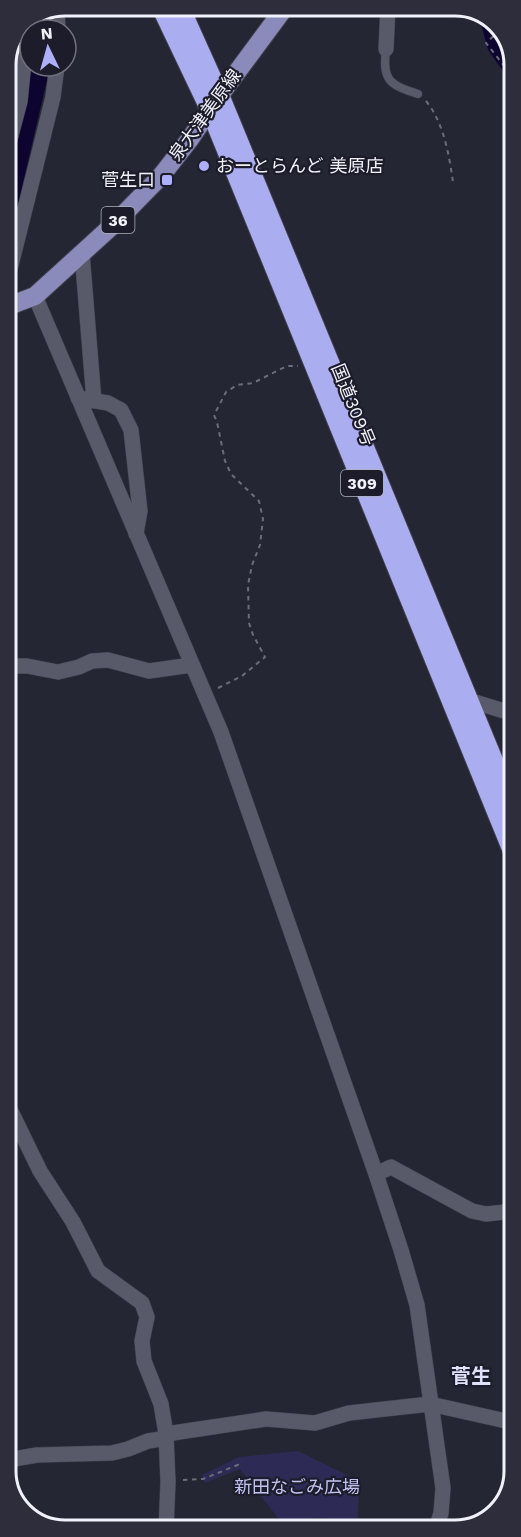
<svg xmlns="http://www.w3.org/2000/svg" width="521" height="1537" viewBox="0 0 521 1537" font-family="'Work Sans','Noto Sans JP',sans-serif">
	<style>
		.green { fill: #2d2b55 }
		.lines { fill: none; stroke-linecap: round; stroke-linejoin: round }
		.river { stroke: #0d0430; stroke-width: 22 }
		.lane-casing { stroke: #40404c; stroke-width: 9 }
		.street-casing { stroke: #40404c; stroke-width: 16 }
		.primary-casing { stroke: #40404c; stroke-width: 20 }
		.highway-casing { stroke: #40404c; stroke-width: 20 }
		.path { stroke: #6c6d79; stroke-width: 2; stroke-dasharray: 4.5 4.5; stroke-linecap: butt }
		.lane { stroke: #585969; stroke-width: 8 }
		.street { stroke: #585969; stroke-width: 15 }
		.primary { stroke: #8a8bbb; stroke-width: 18 }
		.highway { stroke: #abadf1; stroke-width: 18 }
		.poi-dot { fill: #adaffb; stroke: #1c1c2a; stroke-width: 2 }
		.labels { text-anchor: middle; stroke-width: 4.5; stroke-linejoin: round; paint-order: stroke }
		.shield { fill: #1c1c2a; stroke: #b0b1bc; stroke-width: 1.5 }
		.shield-label { font-size: 16px; font-weight: bold; fill: #f0f1fb }
		.street-label { font-size: 18px; fill: #f0f1fb; stroke: #1c1c2a }
		.poi-label { font-size: 18px; fill: #f0f1fb; stroke: #1c1c2a; text-anchor: start }
		.park-label { font-size: 18px; fill: #c1c3f3; stroke: #1c1c2a }
		.neighbourhood-label { font-size: 20px; font-weight: bold; fill: #dfe1fe; stroke: #1c1c2a }
		.rim { fill: none; stroke: #f0f1fb; stroke-width: 3 }
	</style>
	<rect width="100%" height="100%" fill="#252634"/>
	<!-- green -->
	<path class="green" d="M298,1451L351,1477L359,1491L357,1529C327,1515 315,1514 285,1527L240,1469L205,1483L202,1475L239,1457Z
		M313,1522L329,1530H286L298,1524Z"/>
	<g class="lines">
		<!-- river -->
		<path class="river" d="M40,17V30
			M491,19L498,45L513,66
			M6,207L39,66"/>
		<!-- lane casing -->
		<g class="lane-casing">
			<path id="lane" d="M386,49C382,81 390,85 418,94"/>
		</g>
		<!-- street casing -->
		<g class="street-casing">
			<path id="street" d="M57,10L58,30
				M386,49L388,6
				M6,154L20,101L26,42V22
				M82,253L94,401
				M6,285L53,97L57,66
				M35,296L221,732L376,1174L401,1250L417,1305L443,1488L441,1513L436,1529
				M78,398L108,403L121,410L131,430L140,511L136,534
				M7,666H27L58,672L79,667L92,661L108,660L149,671L192,665
				M462,702L468,700L514,714
				M7,1103L40,1171L73,1222L98,1271L142,1303L147,1317L142,1341L144,1361L161,1404L166,1434L168,1482L166,1530
				M376,1174L391,1167L472,1211L486,1214L515,1211
				M166,1434L266,1419L315,1423L349,1413L430,1404L515,1423
				M8,1460L37,1455L112,1453L128,1449L148,1441L167,1438
				M437,1526L467,1529"/>
		</g>
		<!-- primary casing -->
		<g class="primary-casing">
			<path id="primary" d="M6,307L35,296L113,225L161,176L190,139L220,95L286,6"/>
		</g>
		<!-- highway casing -->
		<g class="highway-casing">
			<path id="highway" d="M160,6L210,111L514,856
				M180,6L220,95L514,809"/>
		</g>
		<!-- path -->
		<path class="path" d="M500,30L486,43L513,77
			M426,101C444,123 449,155 453,182
			M218,688L242,676L265,657L253,635L249,623L248,585L252,565L260,545L263,519L259,501L231,474L225,461L217,422L214,415L226,392L237,385L253,383L287,366H298
			M183,1480L203,1479L240,1464"/>
		<!-- lane -->
		<use href="#lane" class="lane"/>
		<!-- street -->
		<use href="#street" class="street"/>
		<!-- primary -->
		<use href="#primary" class="primary"/>
		<!-- highway -->
		<use href="#highway" class="highway"/>
	</g>
	<!-- markers -->
	<g class="poi-dot">
		<circle cx="204" cy="166" r="6"/>
		<rect x="161" y="174" width="12" height="12" rx="3"/>
	</g>
	<g class="labels">
		<!-- shield labels -->
		<g class="shield">
			<rect x="101.5" y="207" width="33" height="26" rx="4.5"/>
			<rect x="341" y="470" width="42" height="26" rx="4.5"/>
		</g>
		<g class="shield-label">
			<text x="118" y="226">36</text>
			<text x="362" y="489">309</text>
		</g>
		<!-- street labels -->
		<g class="street-label">
			<text transform="translate(205 115) rotate(-54)" y="6">泉大津美原線</text>
			<text transform="translate(353 405) rotate(68)" y="6">国道309号</text>
		</g>
		<!-- poi labels -->
		<g class="poi-label">
			<text x="216" y="172">おーとらんど 美原店</text>
			<text x="155" y="186" text-anchor="end">菅生口</text>
		</g>
		<!-- park labels -->
		<g class="park-label">
			<text x="297" y="1493">新田なごみ広場</text>
		</g>
		<!-- neighbourhood labels -->
		<g class="neighbourhood-label">
			<text x="471" y="1383">菅生</text>
		</g>
	</g>
	<!-- crop -->
	<path d="M0 0H521V1537H0ZM65 16H455A49 49 0 0 1 504 65V1471A49 49 0 0 1 455 1520H65A49 49 0 0 1 16 1471V65A49 49 0 0 1 65 16Z" fill="#2d2d3b" fill-rule="evenodd"/>
	<path class="rim" d="M65 16H455A49 49 0 0 1 504 65V1471A49 49 0 0 1 455 1520H65A49 49 0 0 1 16 1471V65A49 49 0 0 1 65 16Z"/>
	<!-- north arrow -->
	<g transform="translate(48 48) rotate(355)"><circle r="28" fill="#1c1c2a" stroke="#71717e" stroke-width="1.5"/>
	<path d="M0-4.5L10 22L0 15L-10 22Z" fill="#adaffb"/>
	<text y="-9" font-size="16" font-weight="bold" text-anchor="middle" fill="#f0f1fb">N</text>
	</g>
</svg>
